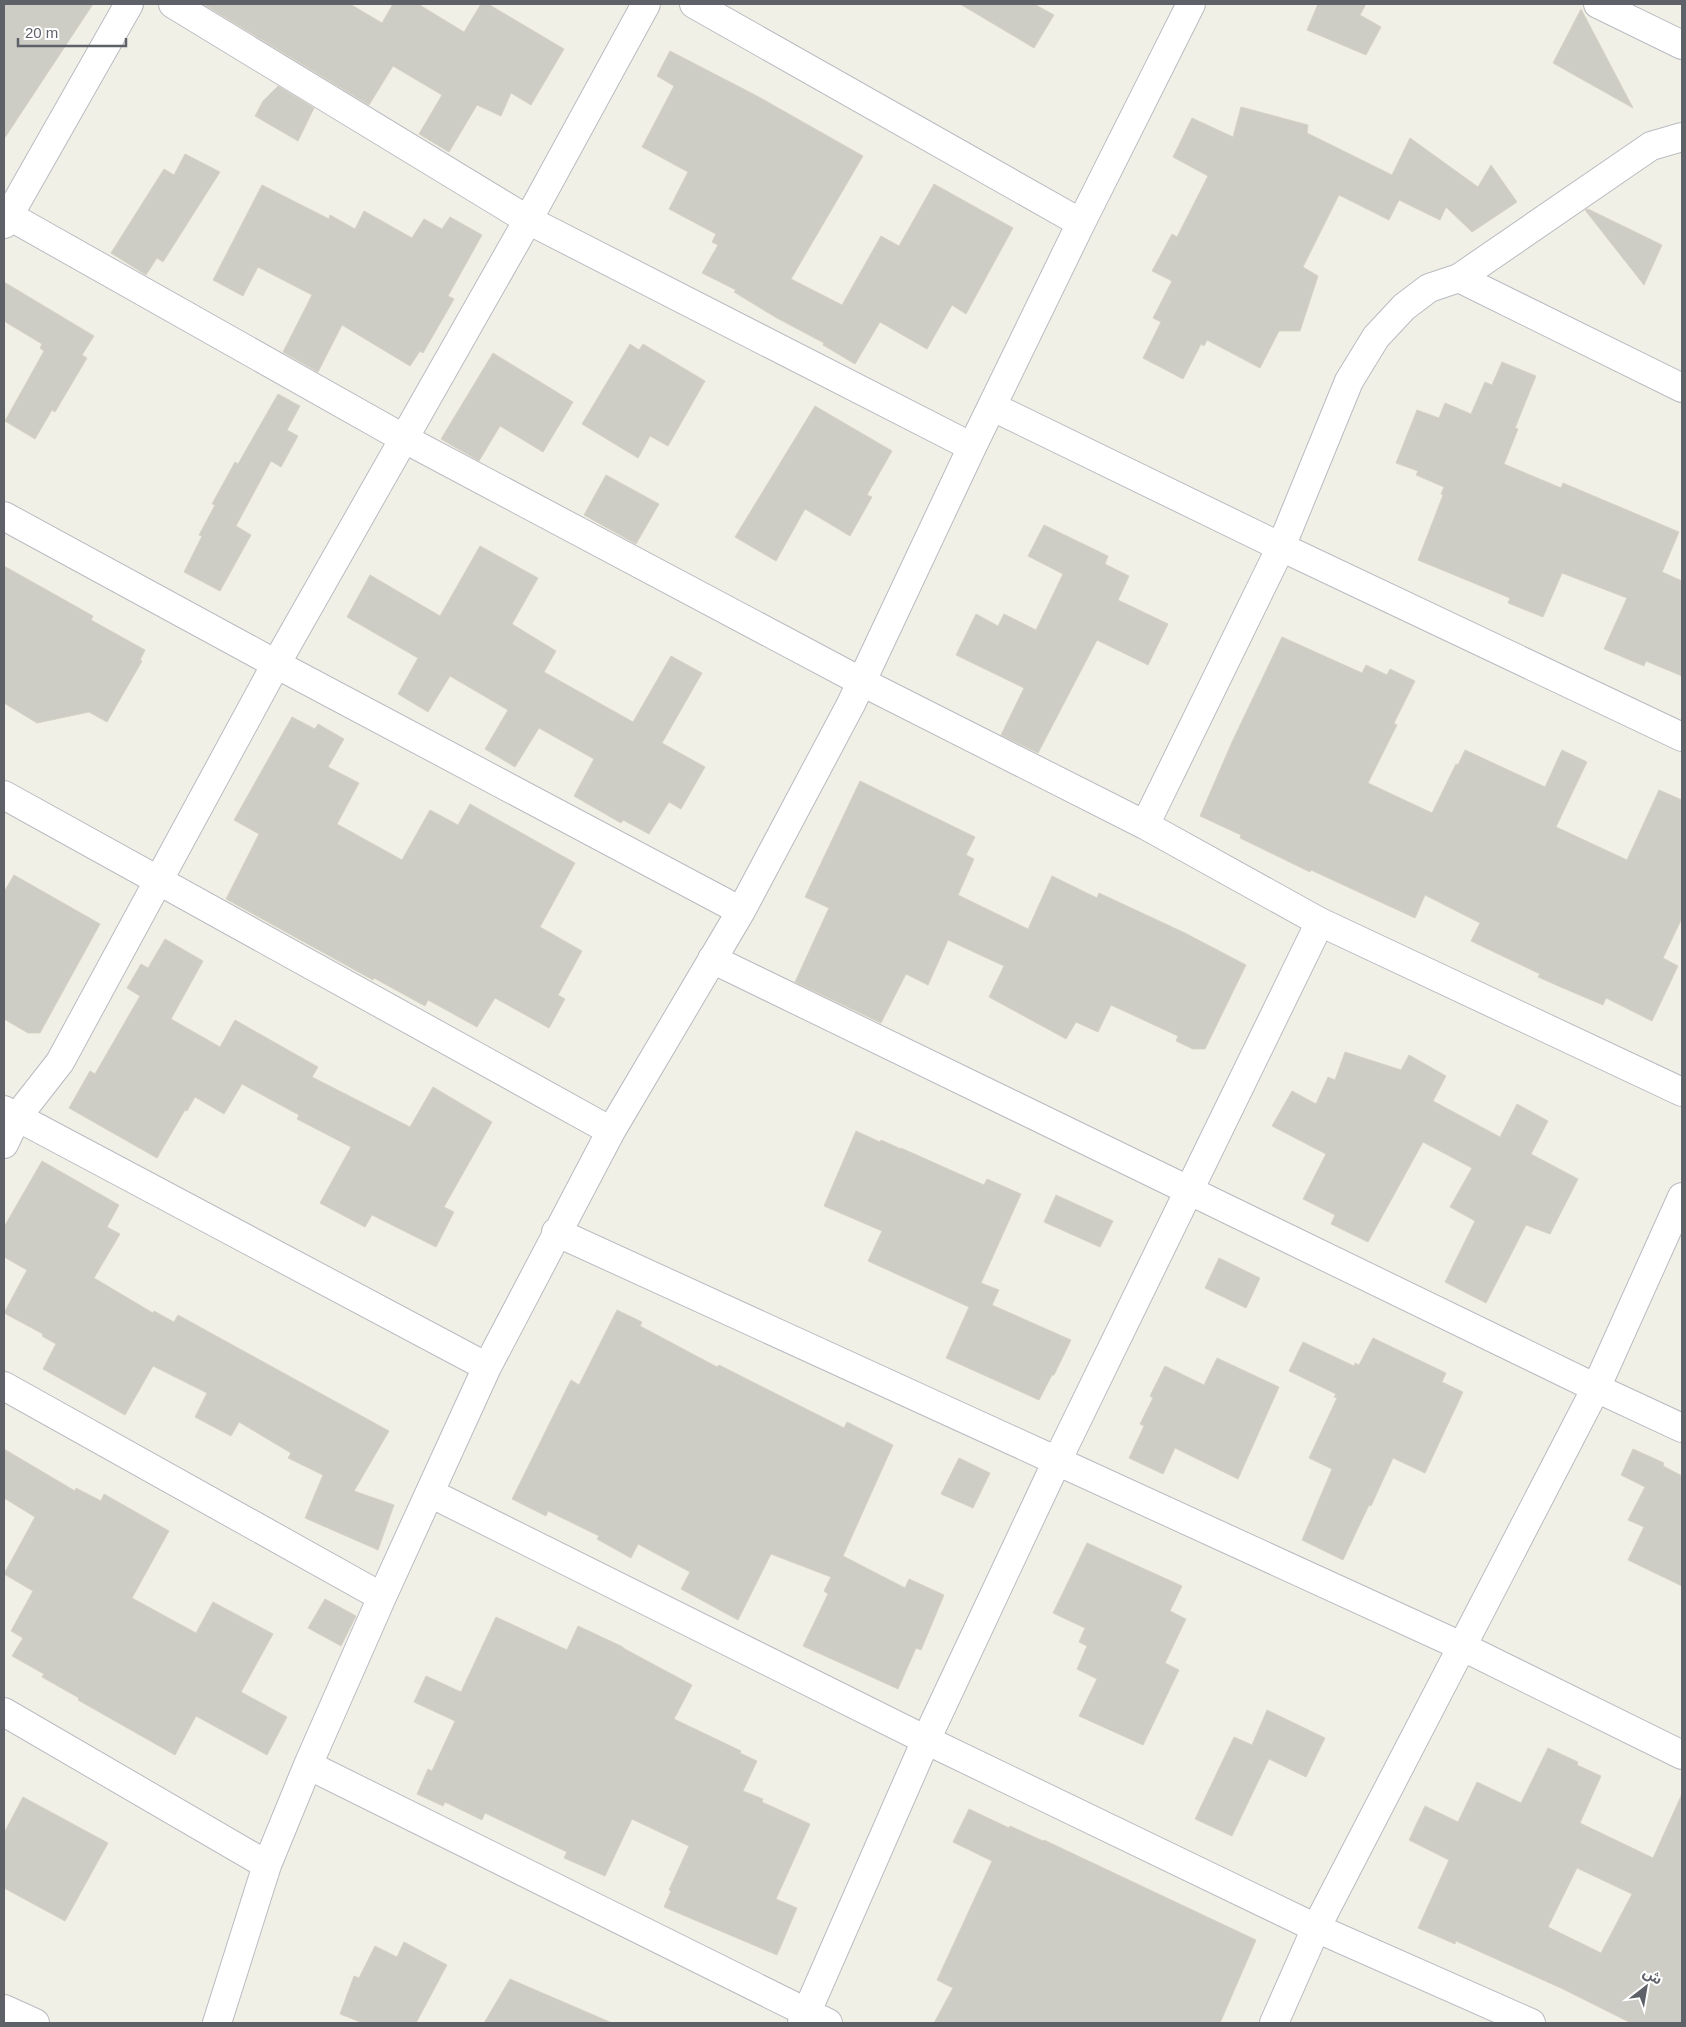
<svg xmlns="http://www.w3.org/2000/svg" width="1686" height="2027" viewBox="0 0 1686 2027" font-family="Helvetica,'Noto Sans Arabic',sans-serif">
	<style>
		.building { fill: #cecdc5; stroke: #d7d2c4; fill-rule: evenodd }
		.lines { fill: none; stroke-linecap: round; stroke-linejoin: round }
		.minor-casing { stroke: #b9bbc1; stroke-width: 30 }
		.tertiary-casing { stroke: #b9bbc1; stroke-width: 30 }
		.minor { stroke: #fff; stroke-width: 28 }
		.tertiary { stroke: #fff; stroke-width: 28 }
	</style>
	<rect width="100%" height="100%" fill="#f1f0e7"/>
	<!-- building -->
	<path class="building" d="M4,4H93L4,139Z
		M203,4H350L382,23L393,4H418L464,32L481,4H488L564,49L531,105L511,93L501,116L477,105L449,152L419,134L442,95L393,66L369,105Z
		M960,4H1034L1054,15L1034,48Z
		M1318,4H1366L1360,15L1381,27L1366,55L1307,30Z
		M1581,9L1633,108L1553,63Z
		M670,51L757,96L863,156L791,279L842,305L881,236L899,246L934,184L1013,228L966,314L952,305L927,349L880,322L855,364L823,345L824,343L775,317L734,292L736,290L702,273L718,245L712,242L716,234L669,209L688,172L642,147L674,86L657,76Z
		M278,86L314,108L298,141L255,116L263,101Z
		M1241,107L1308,125L1307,133L1392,175L1410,138L1478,187L1491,165L1517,202L1472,232L1446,207L1440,220L1399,200L1389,220L1339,195L1303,267L1318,276L1300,331H1279L1260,368L1207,340L1204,346L1201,344L1183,379L1143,358L1161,322L1153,318L1172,281L1152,271L1172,234L1177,237L1208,176L1173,157L1192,118L1233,137Z
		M185,154L220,172L163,262L157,258L146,275L111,253L164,169L174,175Z
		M262,185L329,219L330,215L355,229L364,211L412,238L424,219L442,229L450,217L482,235L448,296L454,299L423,353L420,351L410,366L342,325L318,372L283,352L312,295L258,267L243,296L213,280Z
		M1588,209L1662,245L1644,285L1585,210Z
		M4,282L94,336L82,355L87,358L55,412L52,410L35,439L5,421L44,351L40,348L42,344L4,321Z
		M630,344L639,350L643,344L705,381L668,446L650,436L638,458L582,424Z
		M493,353L573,402L543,452L500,426L479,461L441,439Z
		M1502,362L1536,376L1515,428L1518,429L1504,464L1561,488L1563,483L1679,532L1662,572L1682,581V676L1646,661L1644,666L1604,649L1627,598L1562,573L1543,617L1508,603L1510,598L1418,560L1443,495L1441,494L1444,487L1416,475L1418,471L1396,463L1417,410L1439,418L1445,403L1471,414L1485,382L1492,385Z
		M278,394L300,406L287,430L298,436L281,467L271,461L236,526L251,535L220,591L184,572L202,536L199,535L215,505L212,504L235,462L238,464Z
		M815,406L892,451L867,495L872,497L850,536L805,509L776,561L735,537Z
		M606,475L659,504L636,544L584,515Z
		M1044,525L1108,556L1105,564L1129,576L1118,600L1168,624L1148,665L1097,640L1038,753L1001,735L1024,688L956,655L976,614L998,626L1004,614L1036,630L1063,574L1028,556Z
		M480,546L538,578L512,624L556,651L544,672L633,722L671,656L702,673L662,743L705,767L681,809L669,802L649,834L623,820L621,823L574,796L594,759L539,728L515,767L485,749L508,710L450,676L428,712L398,694L418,658L347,617L370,575L440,616Z
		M4,566L93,616L91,620L145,650L140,660L142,661L107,722L89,712L37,723L4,703Z
		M1282,637L1362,673L1366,665L1387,675L1390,669L1415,681L1394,723L1397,725L1368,783L1432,813L1456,764L1458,765L1465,750L1545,787L1562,750L1587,762L1556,827L1627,860L1659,790L1682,800V918L1663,958L1678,966L1652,1021L1606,998L1603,1005L1563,988L1538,977L1540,974L1471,941L1480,923L1425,895L1415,918L1311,870L1310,872L1240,838L1241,835L1200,816L1232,742Z
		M292,717L315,729L318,724L344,739L328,767L359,783L337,824L402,860L430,810L458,825L470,804L575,863L540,927L582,951L558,995L565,999L549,1028L495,998L477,1027L428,1000L425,1006L374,978L373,980L226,899L259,834L234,820Z
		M860,781L975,837L966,855L974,859L958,895L1028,929L1052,876L1097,898L1099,893L1185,933L1246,965L1205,1049H1193L1176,1041L1178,1036L1111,1005L1098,1032L1076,1022L1066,1039L989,997L1004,966L948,940L928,985L906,974L881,1023L795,982L829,908L805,897Z
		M14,875L100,924L40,1033H28L4,1019V892Z
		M165,939L203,961L171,1019L220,1047L235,1020L318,1067L312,1077L410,1127L433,1087L492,1122L444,1207L454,1212L436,1247L372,1215L365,1227L320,1203L351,1147L297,1119L299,1115L242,1084L224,1114L195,1097L187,1111L185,1110L157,1158L69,1108L90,1071L95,1074L140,996L127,988L141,964L148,968Z
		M1345,1052L1401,1070L1409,1055L1446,1076L1433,1101L1500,1137L1517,1104L1548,1121L1531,1154L1578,1179L1550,1234L1526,1225L1486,1303L1445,1282L1475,1221L1450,1207L1472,1168L1423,1142L1368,1242L1331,1224L1335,1215L1303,1199L1326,1154L1272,1126L1292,1091L1316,1104L1328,1077L1335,1080Z
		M856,1131L880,1142L881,1140L901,1149V1148L984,1185L987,1179L1021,1194L981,1283L999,1290L992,1305L1071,1340L1054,1375H1052L1039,1400L946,1358L969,1307L868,1261L882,1231L824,1206Z
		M42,1161L119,1205L107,1227L120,1234L94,1278L153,1313L154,1311L174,1322L178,1315L389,1431L354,1491L394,1505L378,1550L305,1518L323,1475L288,1458L291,1453L239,1422L231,1436L195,1417L207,1393L153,1366L125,1415L43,1369L56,1344L42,1336L43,1334L4,1313L27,1270L4,1257V1227Z
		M1056,1195L1113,1221L1100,1247L1044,1222Z
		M1219,1258L1260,1278L1246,1308L1205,1288Z
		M617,1310L642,1322L640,1326L717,1367L719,1365L844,1428L847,1422L893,1445L843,1556L905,1588L909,1579L944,1595L921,1650L916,1648L898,1689L803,1646L828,1594L824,1591L831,1577L771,1554L738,1620L681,1589L690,1572L638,1544L631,1558L597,1539L599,1536L548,1511L546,1516L512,1499L571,1380L579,1385Z
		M1373,1338L1446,1373L1442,1382L1463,1392L1425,1473L1393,1458L1371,1506L1369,1505L1343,1560L1302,1540L1332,1469L1309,1458L1337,1398L1334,1397L1336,1394L1289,1371L1303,1342L1354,1366L1355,1363L1359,1365Z
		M1217,1358L1279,1387L1238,1479L1175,1448L1163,1474L1129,1458L1144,1426L1140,1424L1153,1398L1150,1396L1165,1366L1204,1385Z
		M4,1449L75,1491L76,1488L101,1501L104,1494L169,1531L132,1598L196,1633L213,1602L273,1634L241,1692L287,1717L267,1755L196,1716L175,1755L78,1700L79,1698L42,1677L44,1674L12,1656L23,1638L11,1631L33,1591L4,1574L35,1517L4,1498Z
		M1633,1449L1664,1463L1663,1466L1682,1476V1586L1628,1560L1644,1527L1628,1520L1645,1487L1621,1475Z
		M959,1458L990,1473L973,1508L941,1494Z
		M1087,1543L1182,1586L1170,1611L1186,1619L1165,1663L1179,1670L1143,1745L1079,1716L1097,1679L1077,1669L1087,1646L1079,1642L1085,1628L1053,1613Z
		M325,1599L356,1616L341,1646L308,1628Z
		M496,1617L567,1650L578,1626L623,1647V1648L692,1685L674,1719L741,1751L740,1753L757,1761L743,1791L763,1799L762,1802L810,1824L776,1899L797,1908L777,1955L664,1907L671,1891L669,1890L689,1846L632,1819L605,1876L564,1858L567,1852L485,1813L482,1820L445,1802L443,1806L417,1794L428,1769L432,1771L455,1721L414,1702L426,1676L461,1692Z
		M1267,1710L1325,1738L1306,1777L1269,1759L1232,1836L1195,1819L1234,1737L1252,1745Z
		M1548,1748L1578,1762L1577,1765L1601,1776L1580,1823L1653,1858L1682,1794V2023H1631L1563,1989L1456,1941L1455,1944L1418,1928L1449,1860L1409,1840L1425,1806L1458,1822L1477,1782L1521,1803ZM1577,1868L1632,1894L1601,1953L1548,1927Z
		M23,1797L108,1843L65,1921L4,1888V1833Z
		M969,1809L1009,1828L1010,1826L1043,1841L1044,1840L1256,1940L1220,2023H934L953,1988L937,1980L992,1861L953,1842Z
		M404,1942L447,1965L416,2023H363L340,2014L354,1976L359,1978L375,1946L397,1957Z
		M510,1979L612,2023H484Z"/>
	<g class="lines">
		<!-- minor casing -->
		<g class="minor-casing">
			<path id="minor" d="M173,4L528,220L972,447
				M694,4L1081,223
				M1598,4L1682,45
				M4,213L403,438L862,682L1145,825L1320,922L1682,1092
				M4,224L129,4
				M1459,278L1682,388
				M993,407L1281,547L1682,737
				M4,516L276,664L741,911
				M4,795L611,1131
				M1145,825L1281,547L1349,381L1376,337L1404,307L1429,288L1459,278L1651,146L1682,137
				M712,959L1596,1388L1682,1428
				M4,1110L487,1367
				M4,1144L17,1117L60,1062L276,664L528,220L646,4
				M556,1232L1057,1461L1320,922
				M4,1386L382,1597
				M430,1493L926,1740L1316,1928L1531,2023
				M4,1712L267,1865
				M308,1765L828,2023
				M4,2009L35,2023
				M217,2023L267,1865L308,1765L382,1597L487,1367L611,1131L741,911L851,704L972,447L1081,223L1191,4
				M1274,2023L1316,1928L1596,1388L1682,1197"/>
		</g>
		<!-- tertiary casing -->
		<g class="tertiary-casing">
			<path id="tertiary" d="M802,2023L926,1740L1057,1461L1461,1646L1682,1755"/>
		</g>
		<!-- minor -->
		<use href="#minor" class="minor"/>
		<!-- tertiary -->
		<use href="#tertiary" class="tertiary"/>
	</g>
	<!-- border -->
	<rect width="1686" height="2027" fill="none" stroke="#5e6168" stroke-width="10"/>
	<!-- north arrow -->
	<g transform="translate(1646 1987) rotate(31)" stroke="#ffffff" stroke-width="4" paint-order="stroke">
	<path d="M0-4L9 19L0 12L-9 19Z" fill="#5e6168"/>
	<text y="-8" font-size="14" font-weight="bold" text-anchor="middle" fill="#5e6168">ش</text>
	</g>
	<!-- scale -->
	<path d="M18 38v8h108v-8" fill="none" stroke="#5e6168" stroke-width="2.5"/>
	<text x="25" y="38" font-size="15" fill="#5e6168" stroke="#ffffff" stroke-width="4" paint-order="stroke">20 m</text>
</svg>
